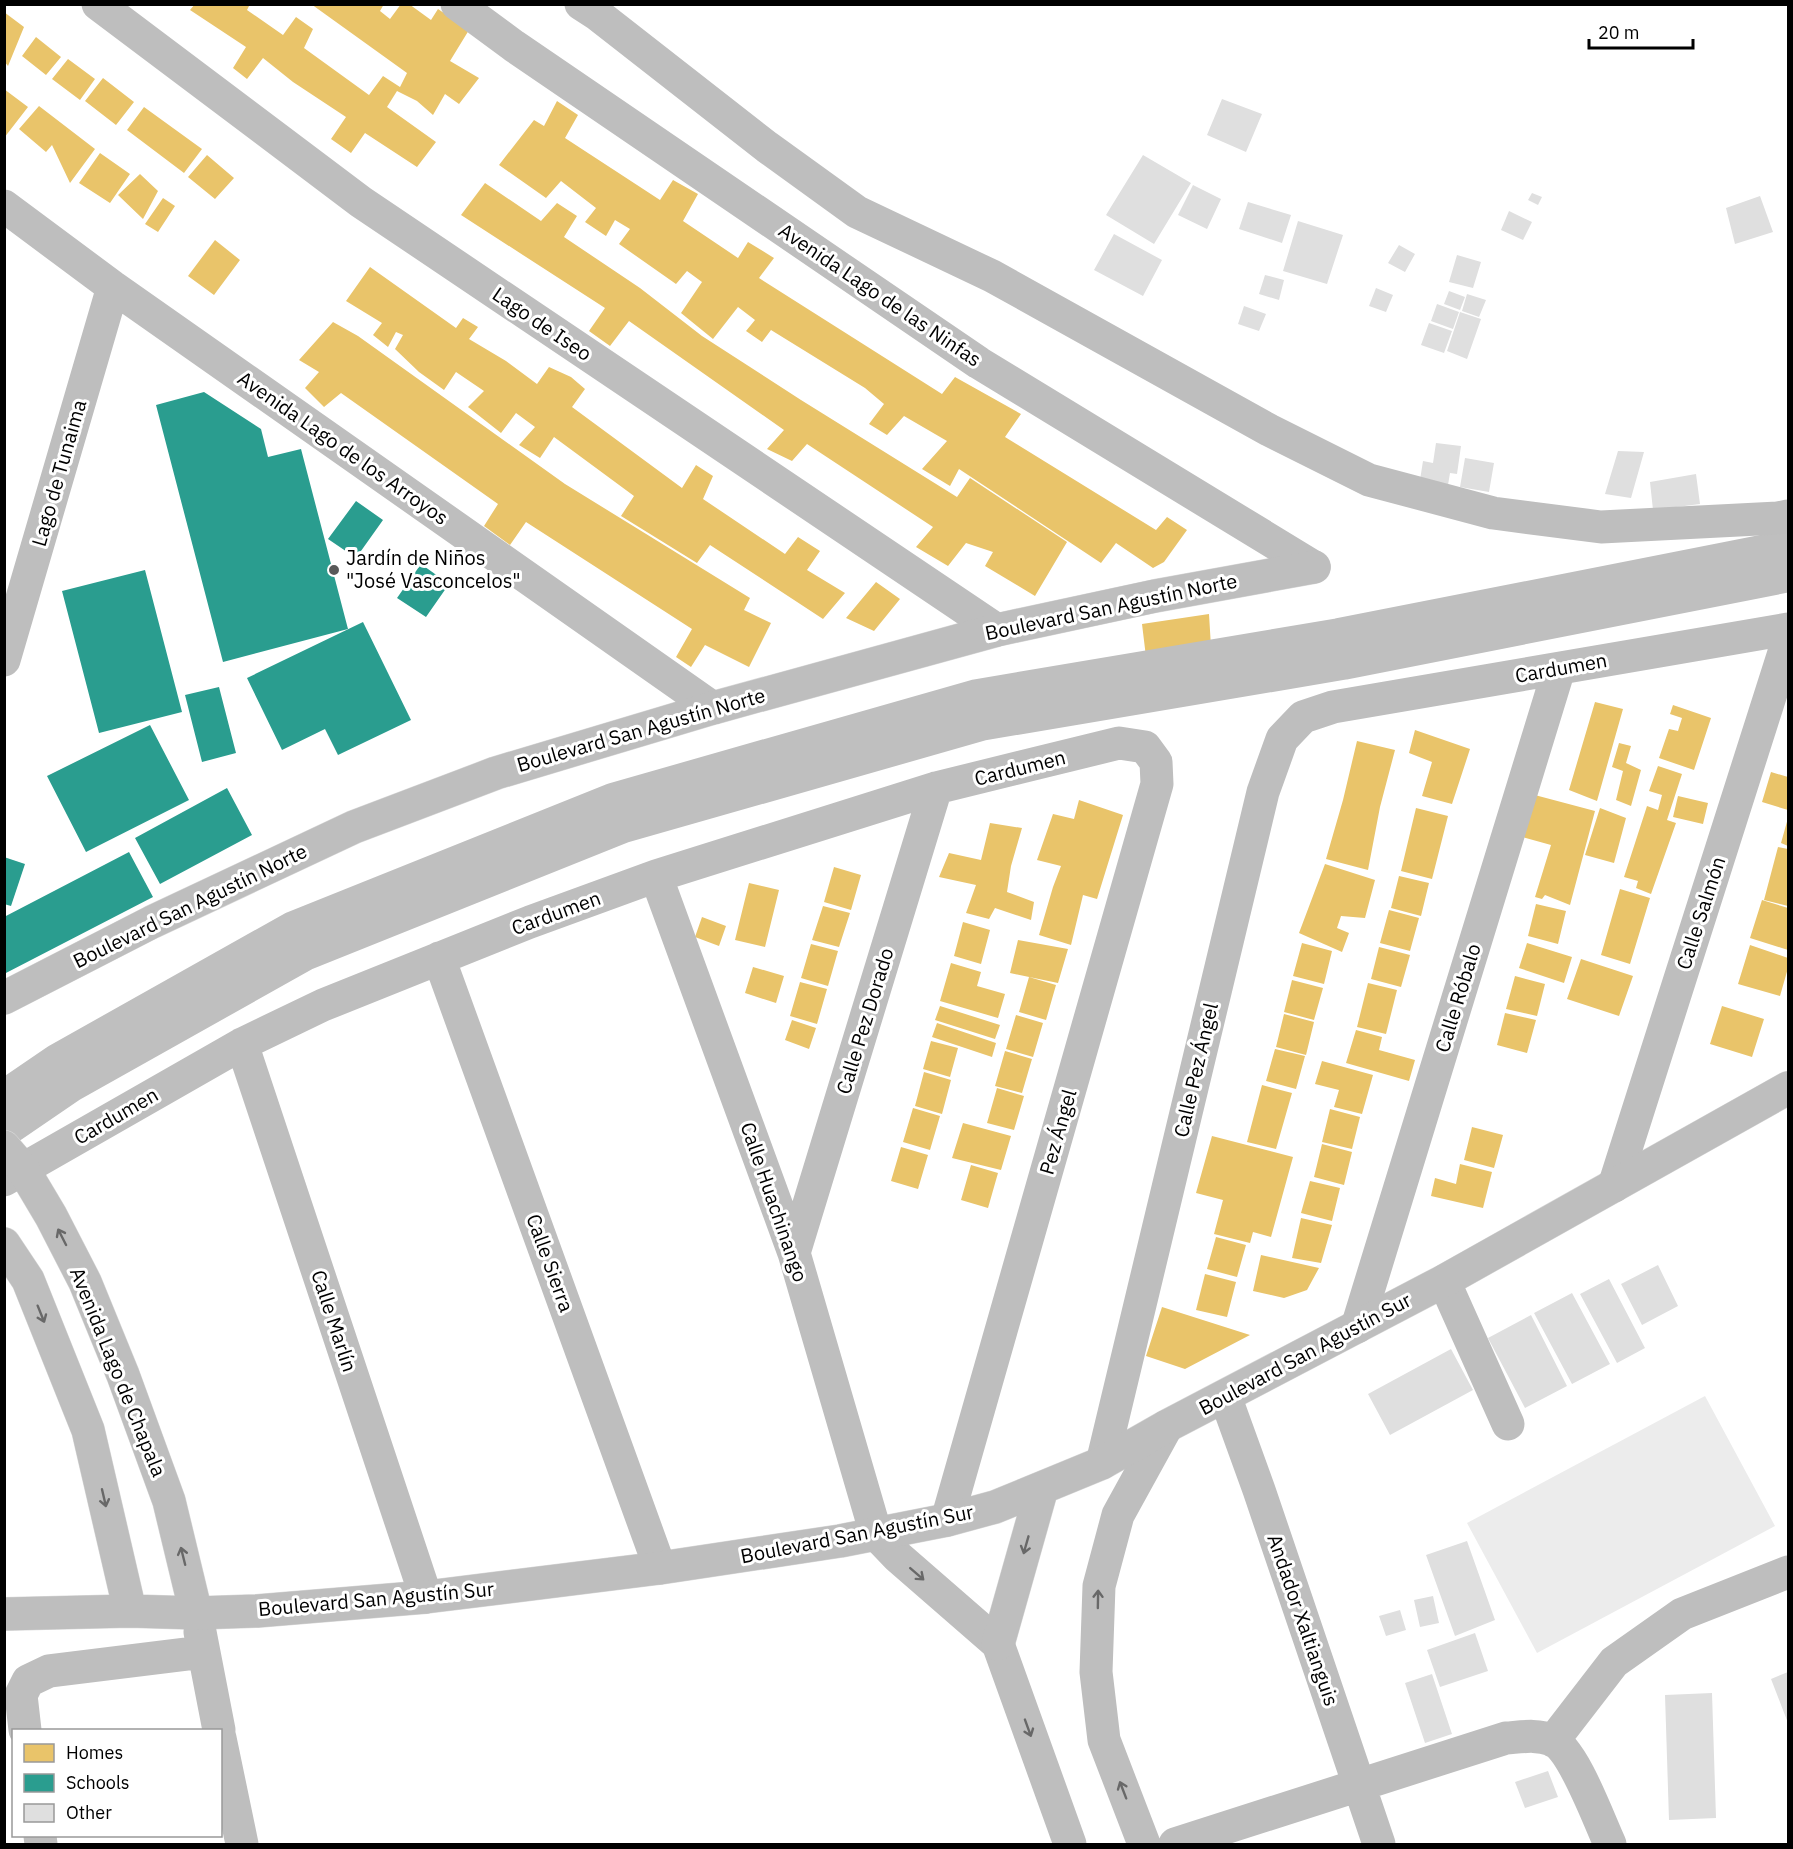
<svg xmlns="http://www.w3.org/2000/svg" width="1793" height="1849" viewBox="0 0 1793 1849" font-family="'IBM Plex Sans',sans-serif">
	<style>
		.pitch { fill: #ececec }
		.homes { fill: #e9c46a }
		.schools { fill: #2a9d8f }
		.lines { fill: none; stroke-linecap: round; stroke-linejoin: round }
		.river { stroke: #bfbfbf; stroke-width: 62 }
		.building { fill: #dfdfdf }
		.major-casing { stroke: #dbdbdb; stroke-width: 34 }
		.minor { stroke: #bebebe; stroke-width: 33 }
		.major { stroke: #bebebe; stroke-width: 33 }
		.oneway { stroke: #686868 }
		.poi-dot { fill: #595959; stroke: #fff; stroke-width: 2 }
		.labels { text-anchor: middle; stroke-width: 6; stroke-linejoin: round; paint-order: stroke }
		.street-label { font-size: 20px; fill: #000; stroke: #fff }
		.poi-label { font-size: 20px; fill: #000; stroke: #fff; text-anchor: start }
	</style>
	<rect width="100%" height="100%" fill="#fff"/>
	<!-- pitch -->
	<path class="pitch" d="M1705,1396L1775,1526L1537,1653L1467,1523Z"/>
	<!-- homes -->
	<path class="homes" d="M195,4H250L247,10L283,35L296,17L313,29L304,48L369,95L383,76L400,87L407,73L311,4H384L380,11L390,19L401,4H409L431,20L438,9L469,30L450,61L479,78L459,104L445,94L433,115L417,101L397,91L387,107L436,142L417,167L365,133L351,153L331,139L346,117L293,82L263,58L247,79L233,68L246,47L190,10Z
		M4,12L24,27L8,66L4,61Z
		M36,37L61,57L46,75L22,56Z
		M68,59L95,79L80,100L52,79Z
		M103,78L134,102L116,125L85,101Z
		M4,89L28,107L4,138Z
		M557,101L578,115L565,138L660,200L673,180L698,194L683,221L738,258L748,242L774,258L759,278L942,394L955,377L1021,414L1005,437L1156,530L1167,517L1187,530L1164,562L1153,568L1116,543L1101,563L959,469L950,486L922,469L947,441L904,416L887,435L869,424L884,404L865,388L771,330L762,342L746,331L755,320L738,307L713,339L681,313L702,282L687,271L676,284L619,244L630,229L615,220L606,236L585,222L596,208L561,181L546,198L499,165L534,120L544,126Z
		M39,106L95,149L70,183L52,145L46,152L19,129Z
		M144,107L202,149L184,173L127,130Z
		M100,153L130,174L110,203L79,183Z
		M207,155L234,178L215,199L188,177Z
		M140,174L158,191L143,219L118,195Z
		M485,183L541,221L557,203L577,216L564,237L640,288L702,336L801,400L957,497L970,478L1067,542L1035,596L985,566L993,552L966,543L948,566L916,547L933,527L807,444L792,461L767,449L784,430L629,321L610,346L589,331L605,308L461,215Z
		M163,198L175,206L158,232L145,224Z
		M215,240L240,260L214,295L188,276Z
		M370,267L456,328L463,318L478,327L469,339L506,361L537,384L549,367L571,377L585,389L572,407L682,488L696,465L713,476L703,499L785,554L798,537L820,551L807,570L845,593L823,619L710,545L697,563L621,516L634,496L554,437L540,458L519,445L535,427L516,413L501,433L468,407L484,391L456,372L444,390L419,372L395,349L403,335L396,332L388,347L373,335L382,323L346,301Z
		M333,322L358,336L565,484L750,598L744,610L771,623L749,667L705,645L691,667L676,657L692,629L526,522L510,545L484,526L498,504L341,393L324,407L305,388L319,372L299,360Z
		M876,582L900,599L874,631L846,618Z
		M1209,614L1211,647L1146,657L1142,624Z
		M1595,702L1623,709L1597,801L1569,790Z
		M1673,705L1711,718L1694,770L1659,758L1669,729L1678,731L1682,718L1670,714Z
		M1415,730L1470,749L1452,804L1422,796L1432,762L1409,753Z
		M1357,741L1395,750L1380,807L1368,870L1326,859L1343,800Z
		M1619,743L1631,746L1626,763L1641,770L1631,806L1616,800L1623,771L1612,767Z
		M1658,766L1682,774L1667,820L1676,823L1651,894L1636,888L1638,881L1624,877L1647,806L1658,810L1662,795L1649,791Z
		M1771,772L1788,777V810L1762,802Z
		M1531,794L1595,811L1570,905L1545,895L1542,899L1535,897L1551,845L1519,836Z
		M1678,796L1708,803L1703,824L1673,817Z
		M1079,800L1123,815L1097,899L1083,895L1071,945L1039,935L1053,887L1061,866L1037,860L1053,814L1074,819Z
		M1416,808L1448,816L1432,879L1401,871Z
		M1600,808L1626,818L1614,863L1585,855Z
		M1788,818V846L1781,843Z
		M990,823L1022,828L1011,866L1007,892L1034,902L1031,920L995,908L989,919L966,913L976,885L939,877L949,853L981,860Z
		M1778,847L1788,849V906L1764,900Z
		M1325,864L1375,880L1365,918L1341,916L1337,928L1349,933L1342,952L1299,933Z
		M834,867L861,875L851,910L824,902Z
		M1399,876L1429,883L1421,916L1391,908Z
		M749,883L779,890L765,947L735,940Z
		M1620,889L1650,898L1630,964L1601,955Z
		M1762,900L1788,908V950L1750,938Z
		M1536,904L1566,911L1558,944L1528,936Z
		M823,906L850,913L839,947L812,940Z
		M1389,910L1419,918L1410,951L1380,943Z
		M702,917L726,926L719,946L695,937Z
		M963,922L990,930L981,964L954,956Z
		M1018,940L1068,949L1058,983L1010,973Z
		M1302,943L1332,951L1324,984L1293,976Z
		M1527,943L1572,957L1564,983L1519,968Z
		M811,944L838,951L828,986L801,978Z
		M1750,945L1788,958V968L1780,996L1738,984Z
		M1379,947L1410,955L1401,987L1371,979Z
		M1581,959L1633,976L1619,1016L1567,999Z
		M951,963L981,972L977,986L1005,994L998,1018L940,1001Z
		M753,967L784,976L776,1003L745,993Z
		M1515,976L1545,984L1537,1016L1506,1009Z
		M1029,977L1056,985L1046,1020L1019,1012Z
		M1292,980L1323,988L1314,1020L1284,1012Z
		M800,982L827,989L817,1024L790,1016Z
		M1368,983L1397,990L1386,1034L1357,1027Z
		M940,1006L1000,1025L995,1039L935,1020Z
		M1722,1006L1764,1019L1752,1057L1710,1044Z
		M1505,1013L1536,1020L1527,1053L1497,1045Z
		M1284,1014L1314,1022L1306,1055L1276,1047Z
		M1016,1015L1043,1023L1033,1057L1006,1049Z
		M792,1020L816,1028L809,1049L785,1040Z
		M937,1023L996,1043L992,1057L932,1037Z
		M1356,1030L1382,1037L1379,1050L1415,1060L1409,1081L1346,1063Z
		M931,1041L958,1048L950,1077L923,1069Z
		M1275,1049L1305,1056L1296,1089L1266,1081Z
		M1005,1051L1032,1059L1022,1093L995,1086Z
		M1322,1061L1373,1075L1362,1114L1334,1107L1339,1090L1315,1084Z
		M924,1072L951,1080L942,1114L915,1106Z
		M1262,1085L1292,1093L1276,1149L1247,1142Z
		M997,1088L1024,1096L1014,1130L987,1123Z
		M913,1108L940,1116L930,1150L903,1142Z
		M1330,1109L1360,1117L1352,1149L1322,1142Z
		M963,1123L1011,1136L1001,1170L952,1158Z
		M1472,1127L1503,1135L1494,1168L1464,1160Z
		M1212,1136L1293,1157L1271,1237L1253,1232L1250,1243L1214,1234L1223,1200L1196,1193Z
		M1322,1144L1352,1152L1344,1185L1314,1177Z
		M901,1147L928,1155L918,1189L891,1181Z
		M1460,1164L1492,1172L1483,1208L1431,1196L1435,1178L1456,1184Z
		M971,1165L998,1173L988,1208L961,1200Z
		M1310,1181L1340,1188L1332,1221L1301,1213Z
		M1301,1218L1332,1225L1321,1263L1292,1258Z
		M1216,1237L1246,1245L1237,1277L1207,1269Z
		M1261,1255L1319,1268L1307,1290L1284,1298L1253,1291Z
		M1205,1274L1236,1282L1227,1317L1196,1310Z
		M1162,1307L1250,1335L1185,1369L1146,1356Z"/>
	<!-- schools -->
	<path class="schools" d="M204,392L261,429L268,457L301,449L348,629L223,662L156,405Z
		M356,501L383,520L356,558L328,539Z
		M421,564L449,584L426,617L397,598Z
		M145,570L182,712L99,733L62,591Z
		M363,622L411,720L338,755L325,729L282,750L247,678Z
		M219,687L236,753L202,762L185,695Z
		M150,725L189,800L86,852L47,776Z
		M227,788L252,835L160,884L135,838Z
		M129,852L153,897L4,974V917Z
		M4,857L25,864L11,906L4,904Z"/>
	<g class="lines">
		<!-- river -->
		<path class="river" d="M4,1114L64,1073L299,941L618,813L979,710L1341,649L1788,561"/>
	</g>
	<!-- building -->
	<path class="building" d="M1222,99L1262,114L1246,152L1207,135Z
		M1143,155L1191,183L1154,244L1106,215Z
		M1193,185L1221,199L1207,229L1178,215Z
		M1532,193L1542,197L1538,205L1528,200Z
		M1760,196L1773,232L1735,244L1726,208Z
		M1248,202L1291,215L1282,243L1239,229Z
		M1509,211L1532,222L1523,240L1501,230Z
		M1298,221L1343,235L1327,284L1283,271Z
		M1114,234L1162,260L1143,296L1094,270Z
		M1399,245L1415,254L1405,272L1388,263Z
		M1457,255L1481,262L1473,288L1449,282Z
		M1265,275L1284,280L1279,300L1259,294Z
		M1376,288L1393,295L1386,312L1369,306Z
		M1449,291L1465,297L1460,310L1444,304Z
		M1467,294L1486,300L1479,317L1462,311Z
		M1437,304L1459,312L1453,329L1431,321Z
		M1244,306L1266,314L1259,331L1238,324Z
		M1460,312L1481,319L1467,359L1447,351Z
		M1429,323L1452,331L1444,353L1421,345Z
		M1436,443L1461,446L1457,474L1450,473L1448,485L1420,480L1423,461L1433,463Z
		M1618,451L1644,452L1631,498L1605,494Z
		M1465,458L1494,463L1489,492L1460,487Z
		M1696,474L1700,504L1653,510L1650,482Z
		M1658,1265L1678,1306L1642,1325L1621,1284Z
		M1609,1279L1645,1348L1617,1363L1580,1294Z
		M1572,1293L1610,1364L1572,1384L1534,1313Z
		M1531,1315L1567,1386L1525,1408L1488,1338Z
		M1451,1349L1473,1390L1390,1435L1368,1394Z
		M1467,1541L1495,1620L1455,1636L1426,1555Z
		M1433,1596L1439,1623L1420,1627L1414,1600Z
		M1400,1610L1406,1630L1386,1636L1379,1616Z
		M1475,1633L1488,1671L1440,1687L1427,1650Z
		M1788,1672V1723L1771,1679Z
		M1432,1674L1452,1734L1425,1743L1405,1683Z
		M1712,1693L1716,1818L1669,1820L1665,1695Z
		M1548,1771L1558,1797L1525,1808L1515,1782Z"/>
	<g class="lines">
		<!-- major casing -->
		<g class="major-casing">
			<path id="major" d="M4,998L152,922L354,827L496,773L713,708L997,630L1155,596L1314,567
				M4,1147L23,1169L51,1216L85,1282L123,1375L169,1501L196,1613
				M4,1244L28,1280L88,1430L130,1611
				M4,1614L130,1611L196,1613L257,1611L426,1597L660,1568L840,1541L947,1520L995,1507L1102,1463L1167,1426L1444,1281L1788,1088
				M998,1644L1042,1488"/>
		</g>
		<!-- minor -->
		<path class="minor" d="M98,4L361,202L997,630
			M457,4L514,46L979,363L1314,567
			M581,4L598,15L767,147L857,212L992,276L1269,430L1369,480L1493,513L1601,527L1778,518L1788,516
			M4,206L113,287L713,708
			M4,660L113,287
			M656,876L794,1253L876,1534L898,1557L998,1644L1070,1844
			M439,958L660,1568
			M242,1044L426,1597
			M4,1180L242,1044L323,1005L530,922L656,876L936,788L1119,743L1145,747L1156,762L1157,784L947,1520
			M1614,1186L1788,640
			M794,1253L936,788
			M1444,1281L1508,1424
			M1357,1327L1559,669
			M1225,1396L1259,1490L1379,1844
			M1102,1463L1263,792L1282,739L1303,717L1333,707L1788,629
			M200,1632L219,1730
			M25,1730L21,1695L28,1681L49,1671L203,1652
			M220,1738L242,1844
			M1553,1741L1614,1662L1682,1614L1788,1572
			M40,1836L41,1844
			M1144,1844L1104,1740L1096,1672L1099,1586L1118,1515L1167,1426
			M1175,1844L1506,1738C1521,1737 1537,1734 1552,1740C1574,1750 1599,1821 1610,1844"/>
		<!-- major -->
		<use href="#major" class="major"/>
	</g>
	<!-- one-way arrows -->
	<defs><path id="oneway-shaft" d="M-6 0H5M1.5-3L5.5 0L1.5 3" fill="none" stroke-width="1.6" stroke-linecap="round" stroke-linejoin="round" transform="scale(1.5)"/></defs>
	<g class="oneway">
		<use href="#oneway-shaft" transform="translate(62 1237) rotate(-117)"/>
		<use href="#oneway-shaft" transform="translate(41 1314) rotate(68)"/>
		<use href="#oneway-shaft" transform="translate(104 1498) rotate(77)"/>
		<use href="#oneway-shaft" transform="translate(1026 1545) rotate(106)"/>
		<use href="#oneway-shaft" transform="translate(183 1556) rotate(-104)"/>
		<use href="#oneway-shaft" transform="translate(917 1574) rotate(41)"/>
		<use href="#oneway-shaft" transform="translate(1098 1599) rotate(-89)"/>
		<use href="#oneway-shaft" transform="translate(1028 1728) rotate(70)"/>
		<use href="#oneway-shaft" transform="translate(1123 1790) rotate(-111)"/>
	</g>
	<!-- markers -->
	<circle class="poi-dot" cx="334" cy="570" r="6"/>
	<g class="labels">
		<!-- street labels -->
		<g class="street-label">
			<text transform="translate(880 295) rotate(34)" y="7">Avenida Lago de las Ninfas</text>
			<text transform="translate(542 324) rotate(34)" y="7">Lago de Iseo</text>
			<text transform="translate(343 448) rotate(35)" y="7">Avenida Lago de los Arroyos</text>
			<text transform="translate(59 473) rotate(-74)" y="7">Lago de Tunaima</text>
			<text transform="translate(1111 607) rotate(-12)" y="7">Boulevard San Agustín Norte</text>
			<text transform="translate(1561 668) rotate(-10)" y="7">Cardumen</text>
			<text transform="translate(641 730) rotate(-16)" y="7">Boulevard San Agustín Norte</text>
			<text transform="translate(1020 768) rotate(-14)" y="7">Cardumen</text>
			<text transform="translate(190 906) rotate(-26)" y="7">Boulevard San Agustín Norte</text>
			<text transform="translate(556 913) rotate(-20)" y="7">Cardumen</text>
			<text transform="translate(1701 913) rotate(-72)" y="7">Calle Salmón</text>
			<text transform="translate(1458 998) rotate(-73)" y="7">Calle Róbalo</text>
			<text transform="translate(865 1021) rotate(-73)" y="7">Calle Pez Dorado</text>
			<text transform="translate(1196 1070) rotate(-77)" y="7">Calle Pez Ángel</text>
			<text transform="translate(116 1116) rotate(-30)" y="7">Cardumen</text>
			<text transform="translate(1058 1132) rotate(-74)" y="7">Pez Ángel</text>
			<text transform="translate(774 1202) rotate(71)" y="7">Calle Huachinango</text>
			<text transform="translate(550 1263) rotate(70)" y="7">Calle Sierra</text>
			<text transform="translate(334 1321) rotate(72)" y="7">Calle Marlín</text>
			<text transform="translate(1305 1354) rotate(-28)" y="7">Boulevard San Agustín Sur</text>
			<text transform="translate(118 1372) rotate(68)" y="7">Avenida Lago de Chapala</text>
			<text transform="translate(857 1534) rotate(-11)" y="7">Boulevard San Agustín Sur</text>
			<text transform="translate(376 1599) rotate(-5)" y="7">Boulevard San Agustín Sur</text>
			<text transform="translate(1303 1620) rotate(71)" y="7">Andador Xaltianguis</text>
		</g>
		<!-- poi labels -->
		<g class="poi-label">
			<text x="346" y="565">Jardín de Niños<tspan x="346" dy="23">"José Vasconcelos"</tspan></text>
		</g>
	</g>
	<!-- border -->
	<rect width="1793" height="1849" fill="none" stroke="#000000" stroke-width="12"/>
	<!-- legend -->
	<rect x="12" y="1729" width="210" height="108" fill="#ffffff" stroke="#999999" stroke-width="1.5"/>
	<rect x="24" y="1744" width="30" height="18" fill="#e9c46a" stroke="#999999" stroke-width="1.5"/>
	<text x="66" y="1759" font-size="18" fill="#000000">Homes</text>
	<rect x="24" y="1774" width="30" height="18" fill="#2a9d8f" stroke="#999999" stroke-width="1.5"/>
	<text x="66" y="1789" font-size="18" fill="#000000">Schools</text>
	<rect x="24" y="1804" width="30" height="18" fill="#dfdfdf" stroke="#999999" stroke-width="1.5"/>
	<text x="66" y="1819" font-size="18" fill="#000000">Other</text>
	<!-- scale -->
	<path d="M1589 39v9h104v-9" fill="none" stroke="#000000" stroke-width="3"/>
	<text x="1598" y="39" font-size="18" fill="#000000" stroke="#ffffff" stroke-width="4.5" paint-order="stroke">20 m</text>
</svg>
